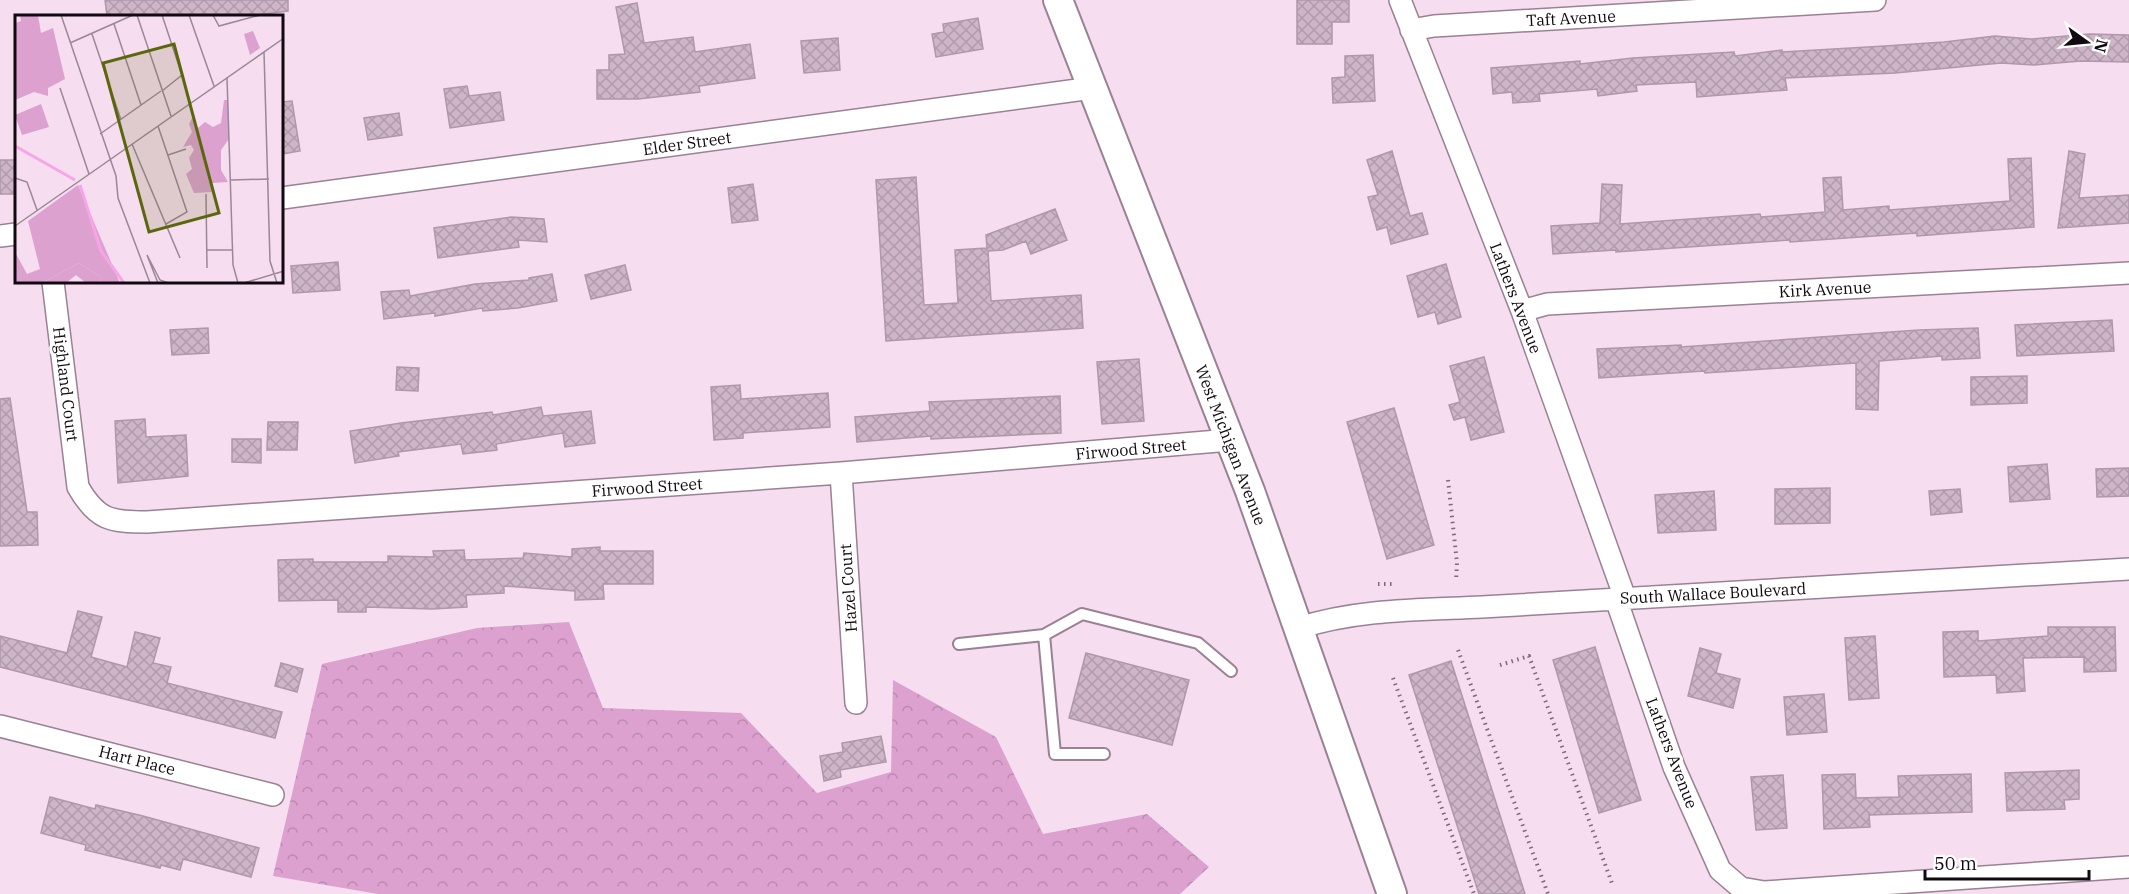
<svg xmlns="http://www.w3.org/2000/svg" width="2129" height="894" viewBox="0 0 2129 894" font-family="'IBM Plex Serif',serif">
	<style>
		.forest { fill: url(#forest-crowns) }
		.building { fill: url(#building-cross-hatch); stroke: #af98aa; stroke-width: 1.5 }
		.lines { fill: none; stroke-linecap: round; stroke-linejoin: round }
		.lane-casing { stroke: #998293; stroke-width: 14 }
		.street-casing { stroke: #998293; stroke-width: 24 }
		.secondary-casing { stroke: #998293; stroke-width: 32 }
		.path { stroke: #7c6c79; stroke-width: 4; stroke-dasharray: 1.5 4.5; stroke-linecap: butt }
		.lane { stroke: #fff; stroke-width: 10 }
		.street { stroke: #fff; stroke-width: 21 }
		.secondary { stroke: #fff; stroke-width: 28 }
		.labels { text-anchor: middle; stroke-width: 6; stroke-linejoin: round; paint-order: stroke }
		.street-label { font-size: 16px; fill: #110910; stroke: #fff }
		.inset-river { fill: none; stroke: #f8a5e8; stroke-width: 3 }
		.inset-road { fill: none; stroke: #9a8896; stroke-width: 1.5 }
		.view { fill: #5b670d; fill-opacity: 0.15; stroke: #5b670d; stroke-width: 3 }
		.inset-edge { fill: none; stroke: #110910; stroke-width: 3 }
	</style>
	<defs>
		<pattern id="forest-crowns" width="20" height="18" patternUnits="userSpaceOnUse" patternTransform="scale(1.5)"><rect width="20" height="18" fill="#dca1cf"/><path d="M2 6a3 3 0 1 1 6 0M12 15a3 3 0 1 1 6 0" fill="none" stroke="#bc89b1"/></pattern>
		<pattern id="building-cross-hatch" width="8" height="8" patternUnits="userSpaceOnUse" patternTransform="scale(1.5)"><rect width="8" height="8" fill="#ceb6c8"/><path d="M0 0l8 8M0 8l8-8" fill="none" stroke="#b09bab"/></pattern>
	</defs>
	<rect width="100%" height="100%" fill="#f6ddf0"/>
	<!-- forest -->
	<path class="forest" d="M569,622L603,708L741,713L817,793L891,772L893,680L996,737L1043,834L1147,814L1209,867L1180,894H378L273,876L322,664L477,628Z"/>
	<!-- building -->
	<path class="building" d="M105,0H288V11L247,16H107Z
		M1297,0H1349V22H1332V44H1297Z
		M637,3L644,43L693,37L695,52L750,44L755,78L699,86L700,92L638,99H597V70H609V55L625,54L616,7Z
		M978,18L983,49L936,57L932,34L944,32L943,24Z
		M2089,34L2129,35V62L2081,61L2034,65L2001,63L1895,73L1785,78L1787,90L1697,97L1696,82L1636,85L1637,91L1598,96L1597,89L1539,94L1540,101L1513,103L1512,92L1493,94L1491,68L1580,61V64L1633,58L1734,52L1735,56L1782,50V52L1885,46L1944,42L1995,36L2031,39Z
		M838,38L840,70L804,73L801,41Z
		M1373,55L1375,101L1333,103L1332,78L1345,77V56Z
		M467,86L469,96L500,92L504,120L450,128L444,89Z
		M292,101L300,151L282,154V102Z
		M399,113L402,135L368,140L364,118Z
		M1392,151L1410,216L1422,213L1428,234L1391,244L1387,227L1377,230L1368,197L1378,195L1367,160Z
		M2069,151L2085,154L2079,198L2129,195V223L2058,228Z
		M2031,158L2034,227L1917,236V233L1790,242V240L1616,252V250L1553,254L1551,226L1600,223L1602,184L1622,185L1620,224L1760,214L1761,217L1825,212L1823,178L1841,177L1843,210L1889,206V210L2010,201L2008,159Z
		M0,160H16V194H0Z
		M916,177L924,305L958,303L955,250L987,248L986,235L1055,209L1067,240L1031,254L1026,241L1003,250L988,251L991,301L1081,295L1083,328L886,341L876,180Z
		M753,184L758,220L732,223L728,188Z
		M511,217L544,219L547,242L518,240L519,247L438,258L434,228Z
		M338,262L340,290L293,293L291,266Z
		M1446,264L1461,317L1438,324L1435,312L1418,317L1407,276Z
		M625,265L631,290L591,299L585,275Z
		M552,274L557,301L518,308L483,311L482,308L435,316V313L384,319L381,292L409,290L410,296L475,284L529,280V278Z
		M2112,320L2114,351L2017,356L2015,325Z
		M208,328L209,353L172,355L170,330Z
		M1978,328L1980,358L1942,360V356L1879,361L1878,410L1856,409V363L1705,373L1704,371L1599,378L1597,349L1681,345V347L1919,330Z
		M1484,357L1504,432L1471,440L1465,417L1454,420L1449,405L1460,402L1450,366Z
		M1139,359L1144,421L1102,424L1097,362Z
		M397,367L419,368L418,391L396,390Z
		M2027,376V403L1971,405V377Z
		M740,385L741,399L828,393L830,427L743,433V438L714,440L711,387Z
		M1060,396L1061,433L931,439V436L857,442L855,417L930,411L929,402Z
		M10,398L27,512H37L38,545L0,546V399Z
		M541,407L543,416L591,411L595,443L565,447L563,433L496,444L497,450L463,454L461,444L398,452L399,456L355,463L350,431L401,423L492,412L493,415Z
		M1394,408L1434,545L1387,559L1347,422Z
		M145,419L146,437L186,435L188,476L118,483L115,421Z
		M268,422H298L297,450H267Z
		M232,439H261V463L232,462Z
		M2047,464L2050,499L2010,502L2008,467Z
		M2129,468V496L2097,497L2096,469Z
		M1830,488V523L1775,524V489Z
		M1960,489L1962,512L1931,515L1929,491Z
		M1714,491L1716,530L1658,533L1655,495Z
		M600,547V551H653V584H603L604,599L575,600V591L504,586V593L466,595L467,607L432,609L366,607V612H338V600L279,601L278,560L313,559V562H388V556L434,557L433,551L464,550L465,560L523,558L524,553L572,557V549Z
		M78,611L102,617L91,657L127,667L135,632L160,638L153,663L171,667L167,683L282,712L275,738L0,667V636L67,653Z
		M2048,627H2115L2116,671L2084,672V657L2023,658L2025,691L1997,693L1996,675L1944,677L1943,632L1978,631V641L2048,636Z
		M1875,636L1879,698L1849,700L1845,638Z
		M1595,647L1641,800L1599,813L1553,660Z
		M1700,648L1721,654L1716,673L1740,679L1733,708L1688,696Z
		M1086,653L1189,680L1172,745L1069,718Z
		M1451,661L1525,894H1479L1409,675Z
		M281,663L303,669L297,692L275,686Z
		M1824,694L1827,732L1787,735L1784,697Z
		M881,736L886,762L840,770L841,777L824,781L820,756L843,752L842,743Z
		M2079,770V799L2064,800L2065,809L2007,811L2005,773Z
		M1855,774L1856,798L1899,797L1898,776L1971,774L1972,812L1869,815L1870,827L1824,829L1822,775Z
		M1783,775L1787,828L1756,830L1751,777Z
		M50,797L95,809L96,805L143,816L259,848L251,877L183,859L180,870L161,865L160,868L85,850L86,845L41,833Z"/>
	<g class="lines">
		<!-- lane casing -->
		<g class="lane-casing">
			<path id="lane" d="M959,644L1044,635
				M1104,754H1055L1044,635L1082,614L1198,643L1231,671"/>
		</g>
		<!-- street casing -->
		<g class="street-casing">
			<path id="street" d="M1400,0L1522,311L1625,598
				M1411,30L1434,26L1875,0
				M282,198L1092,88
				M0,236L16,234
				M53,282L78,487C97,520 110,522 147,522L841,473L1230,440
				M1522,311L1547,304L2129,273
				M841,473L856,703
				M1616,599L1674,767L1720,870L1741,888L1764,892L2129,867
				M1299,628C1358,609 1420,610 1482,607L2129,569
				M0,726L273,795"/>
		</g>
		<!-- secondary casing -->
		<g class="secondary-casing">
			<path id="secondary" d="M1058,0L1250,491L1392,894"/>
		</g>
		<!-- path -->
		<path class="path" d="M1448,480L1457,563L1456,581
			M1378,584H1395
			M1458,650L1548,894
			M1500,665L1529,656L1613,886
			M1393,678L1474,894"/>
		<!-- lane -->
		<use href="#lane" class="lane"/>
		<!-- street -->
		<use href="#street" class="street"/>
		<!-- secondary -->
		<use href="#secondary" class="secondary"/>
	</g>
	<g class="labels">
		<!-- street labels -->
		<g class="street-label">
			<text transform="translate(1571 18) rotate(-3)" y="6">Taft Avenue</text>
			<text transform="translate(687 143) rotate(-8)" y="6">Elder Street</text>
			<text transform="translate(1825 289) rotate(-3)" y="6">Kirk Avenue</text>
			<text transform="translate(1516 298) rotate(69)" y="6">Lathers Avenue</text>
			<text transform="translate(66 384) rotate(83)" y="6">Highland Court</text>
			<text transform="translate(1231 445) rotate(69)" y="6">West Michigan Avenue</text>
			<text transform="translate(1131 449) rotate(-5)" y="6">Firwood Street</text>
			<text transform="translate(647 487) rotate(-4)" y="6">Firwood Street</text>
			<text transform="translate(848 588) rotate(-94)" y="6">Hazel Court</text>
			<text transform="translate(1713 593) rotate(-3)" y="6">South Wallace Boulevard</text>
			<text transform="translate(1672 753) rotate(69)" y="6">Lathers Avenue</text>
			<text transform="translate(137 760) rotate(14)" y="6">Hart Place</text>
		</g>
	</g>
	<!-- overview -->
	<g transform="translate(15 15)">
		<rect width="268" height="268" fill="#f6ddf0"/>
		<path d="M238,16L245,33L235,40L229,19ZM64,248L86,262L85,268H71L61,260L51,268H27Z" fill="#dca1cf"/>
		<path d="M5,0H23L26,18L38,13L50,64L33,73V81L19,77L0,85V8L6,6ZM209,85H213L214,124L206,135V155L213,167L197,168V177L179,178L171,159L177,154L174,143L179,135L176,130L168,132L177,117L174,109L177,103L183,113L190,107L198,112L206,108ZM26,89L34,112L7,120L0,100ZM63,170L105,268H85L86,262L64,248L27,268H0V237L12,259L25,254L13,206Z" fill="#dca1cf"/>
		<path class="inset-river" d="M0,131L60,165M65,170L86,236L109,268"/>
		<path class="inset-road" d="M46,0L101,161L103,183L135,268M122,0L156,101M174,0L199,71M198,0L204,11L245,0M99,9L126,90M77,19L106,105M55,28L118,0M249,37L255,246L262,268M212,63L218,250L223,268M45,73L74,159M147,76L167,60L147,0M143,111L172,197L151,209M85,119L146,76M117,129L165,243M153,140L171,134M0,163L12,167L22,195M216,165L254,164M191,179L192,253M0,211L269,23M192,235H218M143,268L132,240L145,265L153,268M229,268L269,256"/>
		<path class="view" d="M159,29L204,198L134,217L88,48Z"/>
		<rect width="268" height="268" class="inset-edge"/>
	</g>
	<!-- north arrow -->
	<g transform="translate(2087 42) rotate(105)" stroke="#ffffff" stroke-width="4.5" paint-order="stroke">
	<path d="M0-4.5L10 22L0 15L-10 22Z" fill="#110910"/>
	<text y="-9" font-size="16" font-weight="bold" text-anchor="middle" fill="#110910">N</text>
	</g>
	<!-- scale -->
	<path d="M1925 870v9h164v-9" fill="none" stroke="#110910" stroke-width="3"/>
	<text x="1934" y="870" font-size="18" fill="#110910" stroke="#ffffff" stroke-width="4.5" paint-order="stroke">50 m</text>
</svg>
